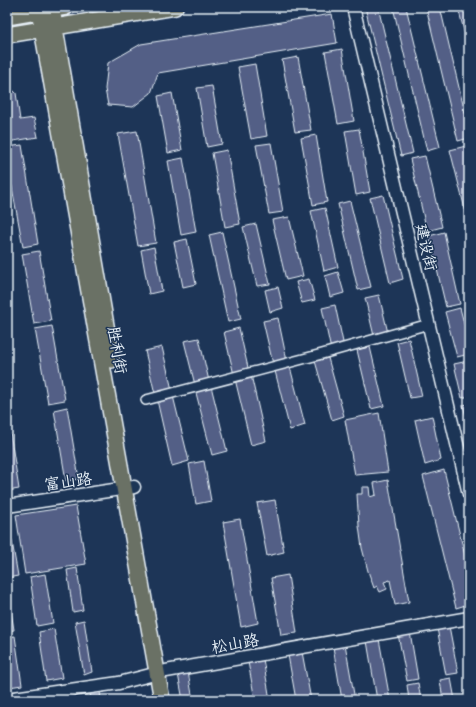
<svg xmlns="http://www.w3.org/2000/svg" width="476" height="707" viewBox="0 0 476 707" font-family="Caveat,'LXGW WenKai TC',sans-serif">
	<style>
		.building { fill: #535f86; stroke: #e8f1f8 }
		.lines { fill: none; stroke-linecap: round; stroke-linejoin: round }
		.minor-casing { stroke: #e8f1f8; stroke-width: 12 }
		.tertiary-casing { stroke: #e8f1f8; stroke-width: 15 }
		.primary-casing { stroke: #e8f1f8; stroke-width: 18 }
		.minor { stroke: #1d3557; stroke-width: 9 }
		.tertiary { stroke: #1d3557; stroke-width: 12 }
		.primary { stroke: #6b7165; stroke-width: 15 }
		.labels { text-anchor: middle; stroke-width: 3; stroke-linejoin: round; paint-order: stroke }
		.street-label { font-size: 16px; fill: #e8f1f8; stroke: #1d3557 }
	</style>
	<rect width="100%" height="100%" fill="#1d3557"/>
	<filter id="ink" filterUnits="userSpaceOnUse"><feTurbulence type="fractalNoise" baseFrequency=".025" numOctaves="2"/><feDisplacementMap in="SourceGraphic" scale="8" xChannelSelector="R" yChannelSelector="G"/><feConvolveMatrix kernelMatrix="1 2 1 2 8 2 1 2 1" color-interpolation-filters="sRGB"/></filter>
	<g filter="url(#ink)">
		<!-- building -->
		<path class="building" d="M365,7H378L413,153L401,156Z
			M393,7H406L440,147L427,151Z
			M426,7H440L469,130V138L458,141Z
			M458,7H469V51Z
			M332,14L337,43L158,73L151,93L133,107L108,105L105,89L108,63L141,44Z
			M342,49L354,121L338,124L325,52Z
			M298,57L311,130L295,132L282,60Z
			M255,64L267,136L251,139L238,67Z
			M7,85L16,93L20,120L34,118L38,137L7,142Z
			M212,86L222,144L207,147L197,88Z
			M172,93L182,150L168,153L158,96Z
			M359,129L370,192L356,195L345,131Z
			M137,131L156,243L138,246L118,134Z
			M316,135L327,202L313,205L301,138Z
			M271,143L283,212L269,214L256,145Z
			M22,145L38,244L23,247L7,160V147Z
			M466,146L469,161V221H468L450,150Z
			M227,150L240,224L225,227L212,153Z
			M425,156L442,227L427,231L410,159Z
			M183,158L196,232L181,235L168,161Z
			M383,195L403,279L390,283L370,198Z
			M350,201L371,287L358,290L338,204Z
			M325,208L338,267L324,271L311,211Z
			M289,217L303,276L286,280L272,220Z
			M256,224L270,284L257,286L243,227Z
			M222,232L241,319L228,322L209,235Z
			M444,232L460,304L446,307L429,236Z
			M187,239L196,284L183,287L174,242Z
			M154,247L162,291L149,294L141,250Z
			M39,251L51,321L34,324L22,254Z
			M338,272L344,293L330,297L325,276Z
			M309,279L315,300L302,303L296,282Z
			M278,287L283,308L270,312L265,290Z
			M379,295L388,333L374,336L365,298Z
			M335,305L344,347L331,350L322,308Z
			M460,308L469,343V354L457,357L445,312Z
			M278,318L287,361L273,364L263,321Z
			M52,326L65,400L48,403L35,329Z
			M239,328L249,372L234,375L224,332Z
			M199,338L209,381L195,385L184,341Z
			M409,339L422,396L410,398L397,342Z
			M162,347L172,390L155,394L145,351Z
			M370,347L384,406L371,409L357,350Z
			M328,358L344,416L332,420L315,361Z
			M468,361L469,365V396L462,398L454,364Z
			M290,367L305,425L290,430L275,371Z
			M251,375L266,441L251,445L235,379Z
			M211,386L227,451L212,455L195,389Z
			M173,396L189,461L172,466L157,400Z
			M469,404V429L463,405Z
			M67,407L79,479L66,481L54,410Z
			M379,413L388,472L355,475L345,420Z
			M432,416L441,460L425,465L415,420Z
			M7,426H9L19,489L7,491Z
			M204,461L211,501L196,504L189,464Z
			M444,470L469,572V604L456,608L423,476Z
			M388,480L409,602L395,605L390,580L384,582L387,589L380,592L377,586L374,588L368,571L362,548L359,526L357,494H362V487H369L370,497L376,495L374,483Z
			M275,500L284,552L267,556L257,503Z
			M76,506L86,564L25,574L16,515Z
			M7,513L18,576L7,578Z
			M240,519L258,623L241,627L223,522Z
			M77,568L83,610L73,612L67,570Z
			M45,574L53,623L37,626L30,577Z
			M288,575L297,633L281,635L271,578Z
			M7,586L14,630L7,631Z
			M84,620L92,672L84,675L75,622Z
			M449,626L458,673L446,675L437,628Z
			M54,629L62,678L46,681L39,632Z
			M410,632L418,679L407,681L398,634Z
			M15,636L22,685L9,687L7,675V637Z
			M379,639L390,700H377L367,641Z
			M345,644L355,700H342L333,647Z
			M302,652L311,700H296L288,655Z
			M263,659L270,700H255L248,662Z
			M188,672L193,700H183L178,674Z
			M451,678L455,700H443L440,680Z
			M418,683L421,700H409L407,685Z
			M100,691L101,700H91L90,693Z"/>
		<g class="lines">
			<!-- minor casing -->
			<g class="minor-casing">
				<path id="minor" d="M146,400L322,354L429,324"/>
			</g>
			<!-- tertiary casing -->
			<g class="tertiary-casing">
				<path id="tertiary" d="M353,7L469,494
					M7,506L134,487
					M7,699L119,683L166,671L469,618"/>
			</g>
			<!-- primary casing -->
			<g class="primary-casing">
				<path id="primary" d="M39,7L42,29L162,700
					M52,7L55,28L112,360
					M7,17L66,7
					M7,35L175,7"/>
			</g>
			<!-- minor -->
			<use href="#minor" class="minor"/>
			<!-- tertiary -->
			<use href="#tertiary" class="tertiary"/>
			<!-- primary -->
			<use href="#primary" class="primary"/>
		</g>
	</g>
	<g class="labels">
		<!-- street labels -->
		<g class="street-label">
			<text transform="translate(427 247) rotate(77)" y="6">建设街</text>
			<text transform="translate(118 350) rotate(80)" y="6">胜利街</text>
			<text transform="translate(68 481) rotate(-8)" y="6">富山路</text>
			<text transform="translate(235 643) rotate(-10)" y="6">松山路</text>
		</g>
	</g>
	<!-- margin -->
	<rect width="476" height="707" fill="none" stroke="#1d3557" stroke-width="24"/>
	<rect x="12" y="12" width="452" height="683" fill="none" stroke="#e8f1f8" stroke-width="1.5" filter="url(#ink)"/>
</svg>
